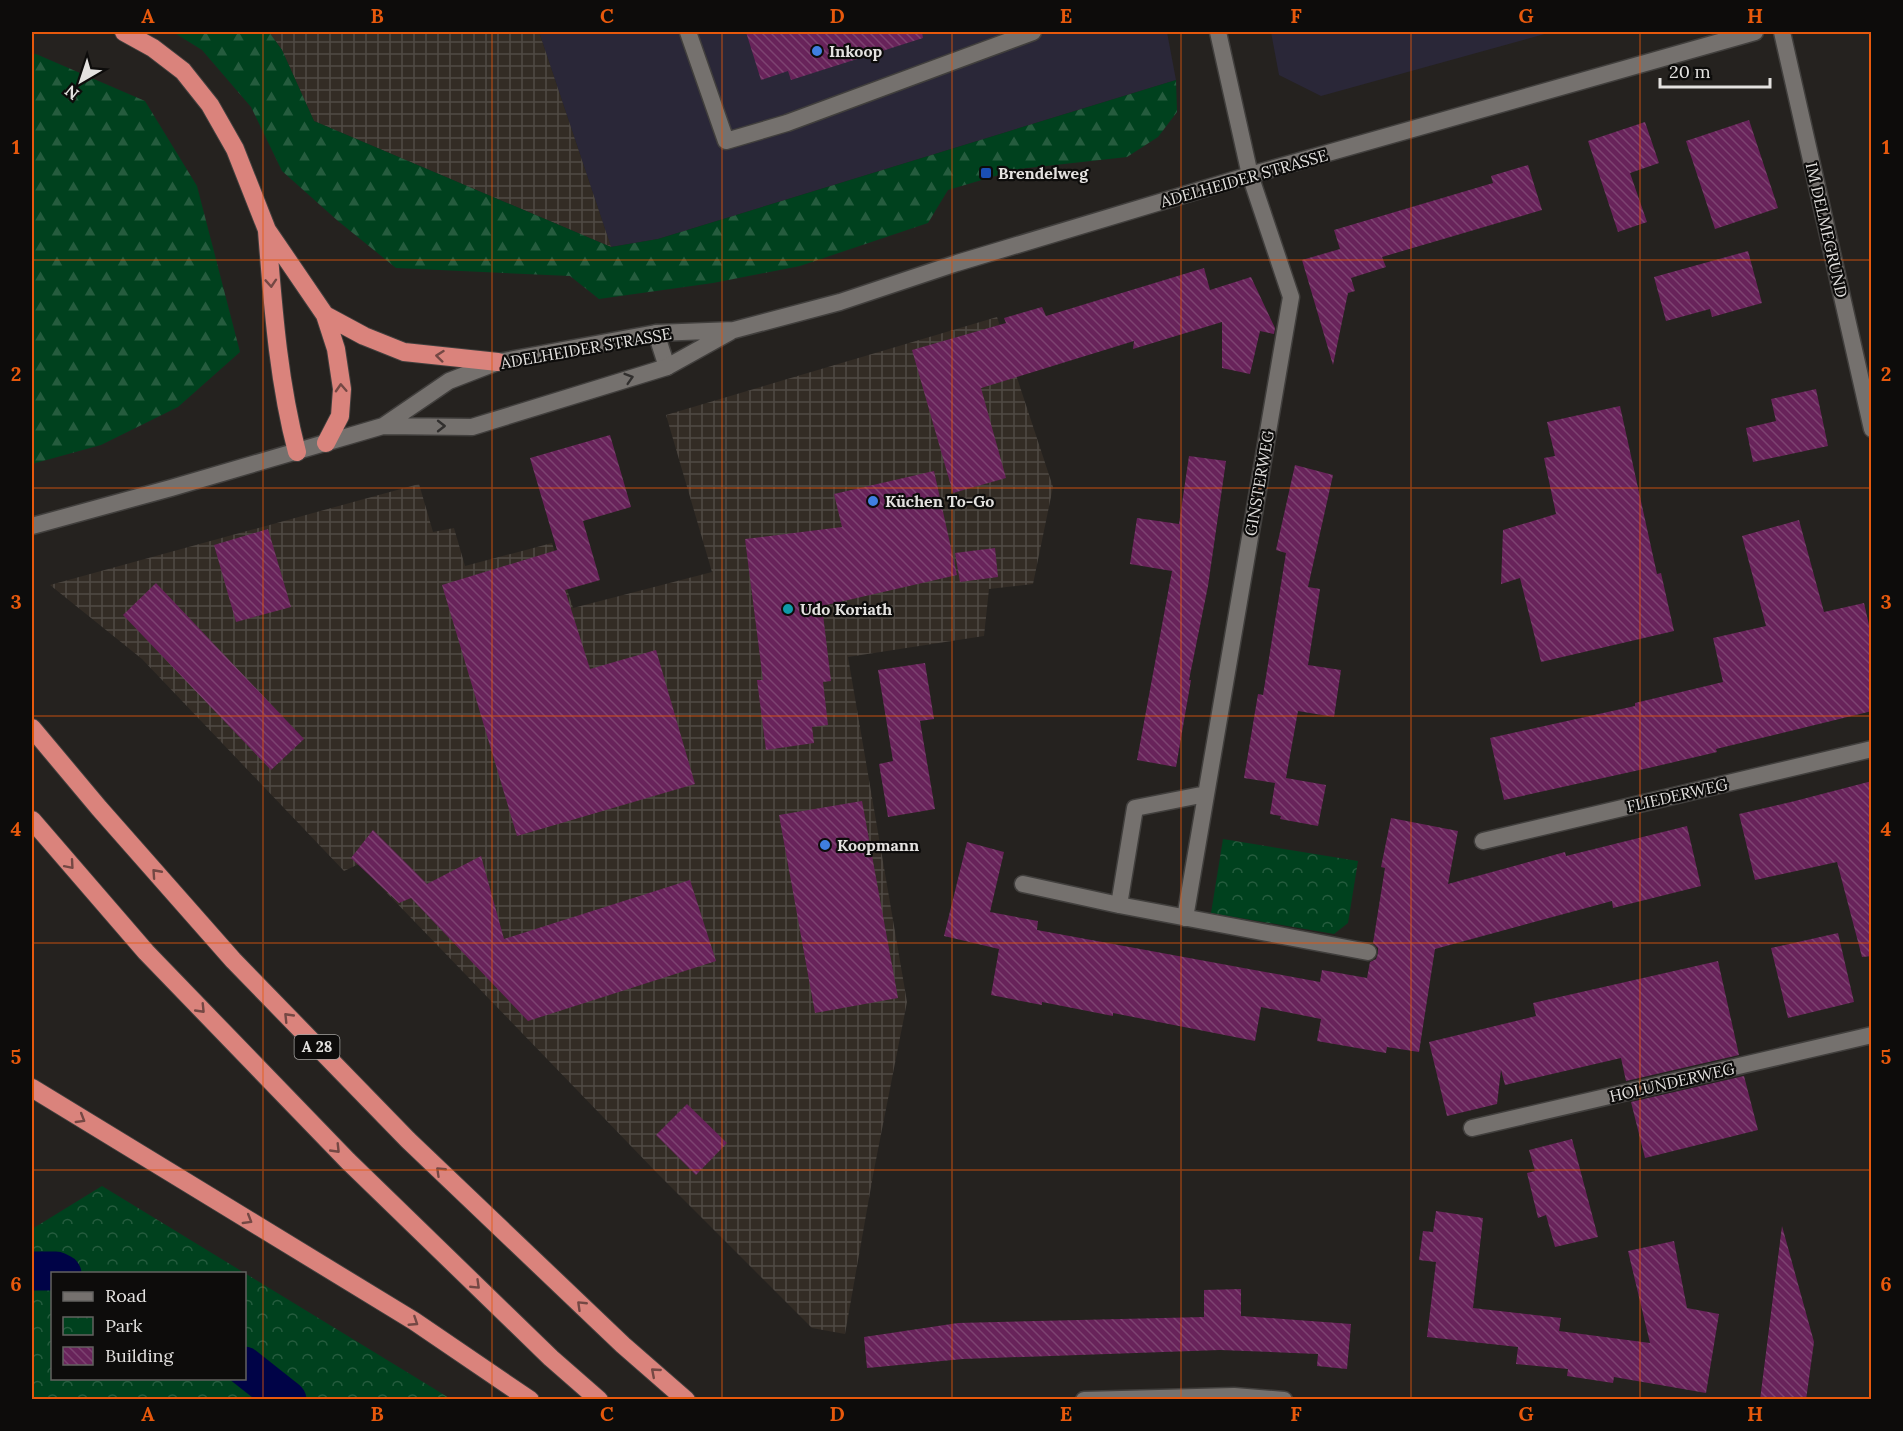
<svg xmlns="http://www.w3.org/2000/svg" width="1903" height="1431" viewBox="0 0 1903 1431" font-family="Lora,serif">
	<style>
		.commercial { fill: #2a2738 }
		.industrial { fill: url(#industrial-grid) }
		.forest { fill: url(#forest-firs) }
		.park { fill: url(#park-crowns); fill-rule: evenodd }
		.lines { fill: none; stroke-linecap: round; stroke-linejoin: round }
		.canal { stroke: #000347; stroke-width: 39 }
		.building { fill: url(#building-back-hatch) }
		.service-casing { stroke: #413f3d; stroke-width: 19 }
		.minor-casing { stroke: #413f3d; stroke-width: 19 }
		.secondary-casing { stroke: #413f3d; stroke-width: 19 }
		.motorway-casing { stroke: #413f3d; stroke-width: 20 }
		.service { stroke: #75716e; stroke-width: 16 }
		.minor { stroke: #75716e; stroke-width: 16 }
		.secondary { stroke: #75716e; stroke-width: 16 }
		.motorway { stroke: #da837c; stroke-width: 18 }
		.oneway { stroke: #744844 }
		.oneway2 { stroke: #312f2e }
		.grid { fill: none; stroke: #e8590c; stroke-width: 1.5; stroke-opacity: 0.55 }
		.shop-dot { fill: #3f7fe0; stroke: #0d0c0b; stroke-width: 2 }
		.transit-dot { fill: #1a4fb4; stroke: #0d0c0b; stroke-width: 2 }
		.culture-dot { fill: #0f9aa8; stroke: #0d0c0b; stroke-width: 2 }
		.labels { text-anchor: middle; stroke-width: 4.5; stroke-linejoin: round; paint-order: stroke }
		.shield { fill: #0d0c0b; stroke: #a4a2a0; stroke-width: 1.5 }
		.shield-label { font-size: 15px; font-weight: bold; fill: #e4e2e0 }
		.poi-label { font-size: 16px; font-weight: bold; fill: #e4e2e0; stroke: #0d0c0b; text-anchor: start }
		.street-label { font-size: 16px; fill: #e4e2e0; stroke: #0d0c0b }
		.neatline { fill: none; stroke: #e8590c; stroke-width: 2 }
		.grid-label { font-size: 20px; text-anchor: middle; font-weight: bold; fill: #e8590c }
	</style>
	<defs>
		<pattern id="industrial-grid" width="8" height="8" patternUnits="userSpaceOnUse" patternTransform="scale(1.5)"><rect width="8" height="8" fill="#332c25"/><path d="M0 4h8M4 0v8" fill="none" stroke="#504a44"/></pattern>
		<pattern id="forest-firs" width="22" height="20" patternUnits="userSpaceOnUse" patternTransform="scale(1.5)"><rect width="22" height="20" fill="#00411e"/><path d="M5 1l3.5 6h-7zM16 11l3.5 6h-7z" fill="#255c3e"/></pattern>
		<pattern id="park-crowns" width="20" height="18" patternUnits="userSpaceOnUse" patternTransform="scale(1.5)"><rect width="20" height="18" fill="#00411e"/><path d="M2 6a3 3 0 1 1 6 0M12 15a3 3 0 1 1 6 0" fill="none" stroke="#255c3e"/></pattern>
		<pattern id="building-back-hatch" width="6" height="6" patternUnits="userSpaceOnUse" patternTransform="scale(1.5)"><rect width="6" height="6" fill="#68235a"/><path d="M-1 5l2 2M0 0l6 6M5-1l2 2" fill="none" stroke="#7d4371"/></pattern>
	</defs>
	<rect width="100%" height="100%" fill="#25221f"/>
	<!-- commercial -->
	<path class="commercial" d="M539,32H1167L1176,80L658,239L611,247Z
		M1271,32H1552L1321,96L1279,75Z"/>
	<!-- industrial -->
	<path class="industrial" d="M269,32H539L611,247L314,121L282,50Z
		M997,317L1053,487L1033,584L989,589L984,636L848,657L907,1002L874,1170L845,1334L812,1328L657,1173L359,864L344,871L142,659L50,585L419,484L433,532L454,528L465,566L552,543L573,608L712,572L666,415Z"/>
	<!-- forest -->
	<path class="forest" d="M173,32H269L282,50L314,121L611,247L658,239L1176,80L1177,112L1158,137L1127,157L1019,169L948,190L928,223L800,266L713,283L599,299L570,276L396,268L338,221L282,171L251,107L202,50Z
		M32,54H36L145,101L197,186L240,352L178,407L101,445L32,464Z"/>
	<!-- park -->
	<path class="park" d="M1223,839L1358,861L1348,923L1334,934L1211,913Z
		M102,1186L451,1399H32V1229ZM52,1274H244V1378H52Z"/>
	<g class="lines">
		<!-- canal -->
		<path class="canal" d="M32,1271H56L62,1274
			M244,1366L287,1400"/>
	</g>
	<!-- building -->
	<path class="building" d="M746,32H922L923,38L791,80L788,71L761,80Z
		M1749,120L1778,208L1715,229L1686,141Z
		M1645,122L1659,163L1630,173L1647,222L1618,232L1588,141Z
		M1528,165L1542,210L1382,257L1386,267L1351,278L1355,291L1348,293L1333,365L1302,260L1340,249L1334,230L1493,183L1491,176Z
		M1748,251L1762,303L1712,317L1710,309L1666,321L1654,277Z
		M1204,268L1210,290L1251,277L1275,328L1274,334L1260,331L1250,374L1222,368V322L1133,349L1134,341L981,388L1006,478L953,493L912,350L1006,323L1004,318L1042,307L1046,316Z
		M1816,389L1828,446L1753,462L1746,428L1776,421L1771,399Z
		M1620,406L1657,574L1661,573L1674,631L1541,662L1520,578L1501,584L1503,530L1556,514L1544,458L1555,456L1547,422Z
		M610,435L631,507L583,521L600,580L565,590L590,669L656,650L695,784L517,836L442,585L557,550L530,458Z
		M1189,456L1226,461L1208,586L1189,680H1191L1176,767L1137,760L1172,571L1130,564L1137,518L1179,524Z
		M1295,465L1333,475L1308,587L1320,589L1308,665L1341,670L1334,717L1298,711L1286,778L1326,785L1318,826L1280,819L1281,816L1270,814L1275,783L1244,778L1258,694L1263,695L1286,553L1276,550Z
		M934,471L957,575L822,606L831,681L823,682L828,725L812,727L814,743L766,750L757,680H763L745,539L842,527L834,494Z
		M1799,520L1824,612L1864,603L1872,638V711L1716,749L1717,752L1653,767L1504,800L1490,738L1635,706V703L1723,682L1713,638L1766,626L1742,536Z
		M268,529L291,607L236,622L214,545Z
		M995,548L998,577L960,582L955,553Z
		M156,583L304,739L271,770L123,615Z
		M925,663L934,719L920,721L935,809L888,817L879,764L893,761L878,670Z
		M1872,781V956L1862,957L1837,862L1755,880L1739,814L1795,801Z
		M862,801L898,998L815,1013L779,815Z
		M1391,818L1458,831L1448,884L1565,852L1566,856L1687,826L1701,886L1613,908L1612,901L1435,949L1419,1052L1387,1047L1386,1053L1317,1041L1321,1019L1261,1007L1255,1041L1113,1013V1016L1042,1002V1005L991,995L999,949L944,936L967,842L1004,852L990,912L1038,921L1037,930L1320,982L1322,970L1367,978L1370,962L1376,959L1378,953V948L1373,943L1385,868L1381,867Z
		M373,830L427,884L481,856L504,939L690,880L716,961L528,1021L411,898L399,903L351,858Z
		M1838,933L1854,1002L1788,1018L1771,948Z
		M1718,961L1739,1055L1626,1081L1621,1058L1505,1085L1501,1070L1497,1104L1447,1116L1429,1042L1536,1016L1533,1003Z
		M1744,1076L1758,1130L1645,1158L1631,1102Z
		M687,1104L727,1143L696,1175L656,1135Z
		M1572,1139L1598,1237L1555,1247L1546,1215L1538,1218L1527,1173L1535,1171L1529,1150Z
		M1436,1211L1483,1218L1473,1308L1561,1318L1559,1331L1650,1343L1628,1251L1674,1241L1687,1308L1719,1314L1706,1393L1614,1377L1613,1383L1567,1376L1568,1369L1516,1364L1518,1347L1427,1337L1436,1262L1419,1260L1423,1231L1433,1232Z
		M1782,1226L1814,1342L1806,1400H1760Z
		M1241,1289V1316L1351,1324L1347,1369L1317,1366L1318,1354L1220,1350L963,1359L867,1368L864,1337L958,1323L1204,1317V1290Z"/>
	<g class="lines">
		<!-- service casing -->
		<g class="service-casing">
			<path id="service" d="M688,32L726,141L787,123L1033,32
				M656,333L667,367"/>
		</g>
		<!-- minor casing -->
		<g class="minor-casing">
			<path id="minor" d="M1782,32L1872,429
				M1483,841L1872,749
				M1023,884L1119,905L1368,952
				M1119,905L1135,808L1206,794
				M1185,918L1291,297L1250,175L1218,32
				M1472,1128L1872,1035
				M1084,1400L1234,1396L1284,1400"/>
		</g>
		<!-- secondary casing -->
		<g class="secondary-casing">
			<path id="secondary" d="M383,426L472,427L667,367L730,332
				M32,526L171,488L383,426L449,381L498,362L656,333L734,330L840,302L957,263L1250,175L1755,32"/>
		</g>
		<!-- motorway casing -->
		<g class="motorway-casing">
			<path id="motorway" d="M124,32L153,48L183,71L210,105L235,149L267,230L325,315L336,349L342,389L340,416L326,443
				M267,231C273,306 278,380 297,452
				M325,315L364,336L404,352L498,362
				M32,728L99,808L233,960L408,1140L623,1345L686,1400
				M32,820L146,952L348,1161L551,1358L599,1400
				M32,1088L414,1321L530,1400"/>
		</g>
		<!-- service -->
		<use href="#service" class="service"/>
		<!-- minor -->
		<use href="#minor" class="minor"/>
		<!-- secondary -->
		<use href="#secondary" class="secondary"/>
		<!-- motorway -->
		<use href="#motorway" class="motorway"/>
	</g>
	<!-- one-way arrows -->
	<defs><path id="oneway-chevron" d="M-2-3.5L2.5 0L-2 3.5" fill="none" stroke-width="1.6" stroke-linecap="round" stroke-linejoin="round" transform="scale(1.5)"/></defs>
	<g class="oneway">
		<use href="#oneway-chevron" transform="translate(271 283) rotate(86)"/>
		<use href="#oneway-chevron" transform="translate(440 356) rotate(-174)"/>
		<use href="#oneway-chevron" transform="translate(341 388) rotate(-93)"/>
		<use href="#oneway-chevron" transform="translate(70 865) rotate(49)"/>
		<use href="#oneway-chevron" transform="translate(156 873) rotate(-132)"/>
		<use href="#oneway-chevron" transform="translate(201 1009) rotate(46)"/>
		<use href="#oneway-chevron" transform="translate(288 1017) rotate(-134)"/>
		<use href="#oneway-chevron" transform="translate(81 1119) rotate(31)"/>
		<use href="#oneway-chevron" transform="translate(336 1149) rotate(46)"/>
		<use href="#oneway-chevron" transform="translate(440 1171) rotate(-136)"/>
		<use href="#oneway-chevron" transform="translate(248 1220) rotate(31)"/>
		<use href="#oneway-chevron" transform="translate(476 1285) rotate(44)"/>
		<use href="#oneway-chevron" transform="translate(581 1305) rotate(-136)"/>
		<use href="#oneway-chevron" transform="translate(414 1322) rotate(33)"/>
		<use href="#oneway-chevron" transform="translate(655 1372) rotate(-139)"/>
	</g>
	<g class="oneway2">
		<use href="#oneway-chevron" transform="translate(629 378) rotate(-17)"/>
		<use href="#oneway-chevron" transform="translate(441 426)"/>
	</g>
	<!-- grid -->
	<path class="grid" d="M263,32V1400M492,32V1400M722,32V1400M952,32V1400M1181,32V1400M1411,32V1400M1640,32V1400M32,260H1872M32,488H1872M32,716H1872M32,943H1872M32,1170H1872"/>
	<!-- markers -->
	<g class="shop-dot">
		<circle cx="817" cy="51" r="6"/>
		<circle cx="873" cy="501" r="6"/>
		<circle cx="825" cy="845" r="6"/>
	</g>
	<rect class="transit-dot" x="980" y="167" width="12" height="12" rx="3"/>
	<circle class="culture-dot" cx="788" cy="609" r="6"/>
	<g class="labels">
		<!-- shield labels -->
		<rect class="shield" x="294.5" y="1035" width="45" height="24" rx="4.5"/>
		<g class="shield-label">
			<text x="317" y="1052">A 28</text>
		</g>
		<!-- poi labels -->
		<g class="poi-label">
			<text x="829" y="57">Inkoop</text>
			<text x="998" y="179">Brendelweg</text>
			<text x="885" y="507">Küchen To-Go</text>
			<text x="800" y="615">Udo Koriath</text>
			<text x="837" y="851">Koopmann</text>
		</g>
		<!-- street labels -->
		<g class="street-label">
			<text transform="translate(1244 178) rotate(-16)" y="6">ADELHEIDER STRASSE</text>
			<text transform="translate(1827 230) rotate(77)" y="6">IM DELMEGRUND</text>
			<text transform="translate(586 348) rotate(-10)" y="6">ADELHEIDER STRASSE</text>
			<text transform="translate(1259 483) rotate(-80)" y="6">GINSTERWEG</text>
			<text transform="translate(1677 795) rotate(-13)" y="6">FLIEDERWEG</text>
			<text transform="translate(1672 1082) rotate(-13)" y="6">HOLUNDERWEG</text>
		</g>
	</g>
	<!-- border -->
	<rect width="1903" height="1431" fill="none" stroke="#0d0c0b" stroke-width="66"/>
	<!-- legend -->
	<rect x="51" y="1272" width="195" height="108" fill="#0d0c0b" stroke="#636260" stroke-width="1.5"/>
	<rect x="63" y="1292" width="30" height="9" fill="#75716e" stroke="#636260" stroke-width="1.5"/>
	<text x="105" y="1302" font-size="18" fill="#e4e2e0">Road</text>
	<rect x="63" y="1317" width="30" height="18" fill="url(#park-crowns)" stroke="#636260" stroke-width="1.5"/>
	<text x="105" y="1332" font-size="18" fill="#e4e2e0">Park</text>
	<rect x="63" y="1347" width="30" height="18" fill="url(#building-back-hatch)" stroke="#636260" stroke-width="1.5"/>
	<text x="105" y="1362" font-size="18" fill="#e4e2e0">Building</text>
	<!-- north arrow -->
	<g transform="translate(81 81) rotate(219)" stroke="#0d0c0b" stroke-width="4.5" paint-order="stroke">
	<path d="M0-4.5L10 22L0 15L-10 22Z" fill="#e4e2e0"/>
	<text y="-9" font-size="16" font-weight="bold" text-anchor="middle" fill="#e4e2e0">N</text>
	</g>
	<!-- scale -->
	<path d="M1660 78v9h110v-9" fill="none" stroke="#e4e2e0" stroke-width="3"/>
	<text x="1669" y="78" font-size="18" fill="#e4e2e0" stroke="#0d0c0b" stroke-width="4.5" paint-order="stroke">20 m</text>
	<rect x="33" y="33" width="1837" height="1365" class="neatline"/>
	<g class="grid-label">
		<text x="148" y="23">A</text>
		<text x="377" y="23">B</text>
		<text x="607" y="23">C</text>
		<text x="837" y="23">D</text>
		<text x="1066" y="23">E</text>
		<text x="1296" y="23">F</text>
		<text x="1526" y="23">G</text>
		<text x="1755" y="23">H</text>
		<text x="16" y="154">1</text>
		<text x="1886" y="154">1</text>
		<text x="16" y="381">2</text>
		<text x="1886" y="381">2</text>
		<text x="16" y="609">3</text>
		<text x="1886" y="609">3</text>
		<text x="16" y="836">4</text>
		<text x="1886" y="836">4</text>
		<text x="16" y="1064">5</text>
		<text x="1886" y="1064">5</text>
		<text x="16" y="1291">6</text>
		<text x="1886" y="1291">6</text>
		<text x="148" y="1421">A</text>
		<text x="377" y="1421">B</text>
		<text x="607" y="1421">C</text>
		<text x="837" y="1421">D</text>
		<text x="1066" y="1421">E</text>
		<text x="1296" y="1421">F</text>
		<text x="1526" y="1421">G</text>
		<text x="1755" y="1421">H</text>
	</g>
</svg>
